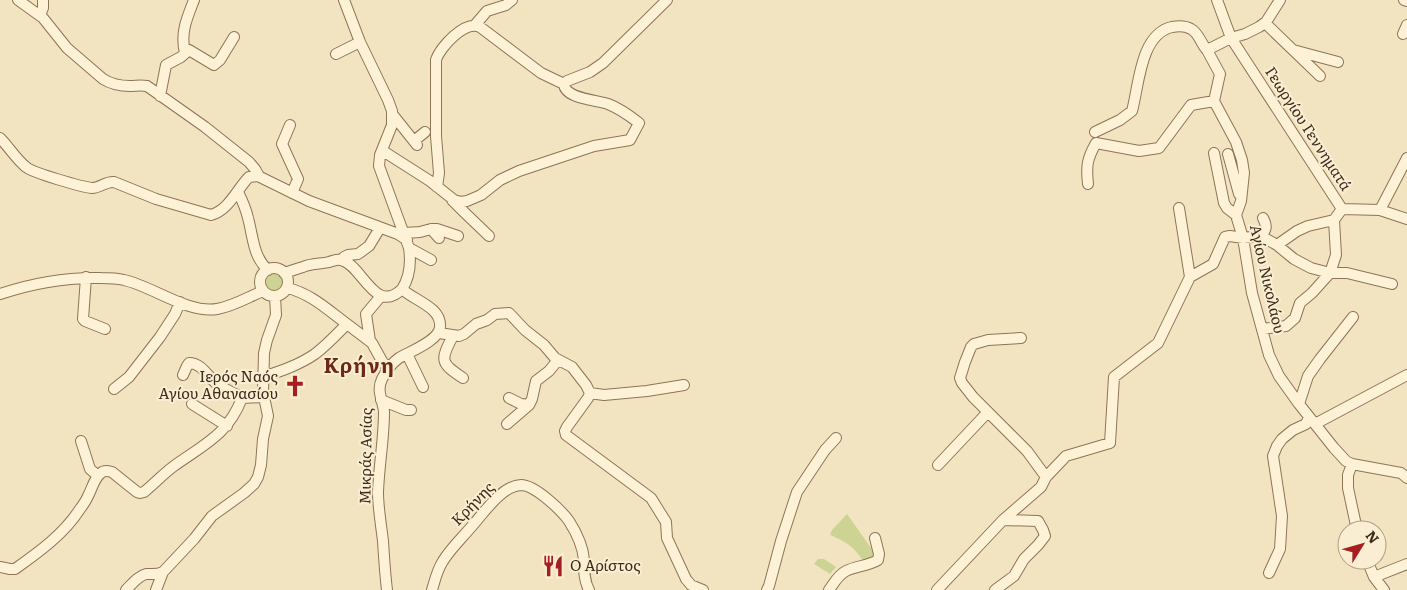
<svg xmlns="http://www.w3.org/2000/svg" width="1407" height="590" viewBox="0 0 1407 590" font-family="Literata,serif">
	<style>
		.green { fill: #ccd393 }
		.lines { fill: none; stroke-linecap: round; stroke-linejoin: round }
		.minor-casing { stroke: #8f7456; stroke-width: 12 }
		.minor { stroke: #fdf1d6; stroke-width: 10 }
		.labels { text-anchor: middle; stroke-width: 4; stroke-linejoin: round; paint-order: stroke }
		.street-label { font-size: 15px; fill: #3d2c1c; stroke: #faeed2 }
		.poi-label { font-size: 15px; fill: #3d2c1c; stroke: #faeed2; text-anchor: end }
		.district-label { font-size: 20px; font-weight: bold; letter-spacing: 1px; fill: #6f2816; stroke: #faeed2 }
	</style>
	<rect width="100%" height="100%" fill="#f3e4c1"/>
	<!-- green -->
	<path class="green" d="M280,272L285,280L286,285L281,293L271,294L266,288L267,273Z
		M847,514L878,558L864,562C853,546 847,542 830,535L832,530Z
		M818,559H824L836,567L830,574L814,564Z"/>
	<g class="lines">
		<!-- minor casing -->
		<g class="minor-casing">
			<path id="minor" d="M18,0L43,18L67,48L103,79C111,84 121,86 130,86C136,86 141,85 147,86L205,127L249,162L255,169L259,176
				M344,0L360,42L388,100L392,111V125L380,155L379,166L409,248C411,262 410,277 402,289C413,300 442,307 440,327C439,341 409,352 399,358C392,363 386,371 382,379C376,391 383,400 384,412C384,439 379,465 378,492C378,508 381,524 383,541C384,557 385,574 387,590
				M1217,0L1231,38L1342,209
				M1280,0L1266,22L1259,27L1245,34L1231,38L1207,50L1220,74L1214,101L1236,142L1242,160L1244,173L1241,201L1236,215L1243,238L1252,293L1269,355L1279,376L1299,404L1334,448L1346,461L1352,464L1401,473L1407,478
				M1404,0L1407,1
				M40,15L43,8V0
				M1265,23L1320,76
				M475,25L487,11L506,5L512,0
				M1403,34L1407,25
				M1293,50L1338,62
				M185,53C180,33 187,18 194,0
				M336,54L360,42
				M564,84L567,81L590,72L603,63L667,0
				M160,96L166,65L181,57L189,50L214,65L220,60L234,37
				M393,115L417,145
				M290,125L282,144L298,179L292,193
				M1095,132L1120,120L1132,111C1139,86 1140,34 1172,27C1178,26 1186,26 1191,29C1199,33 1201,44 1207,50
				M0,138C9,147 16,159 26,167C33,173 82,187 92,188C100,188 106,181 114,182L156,199L211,215C229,210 237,189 249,177L258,176L309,201L398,234L407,240
				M414,141L425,132
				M383,151L430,181L454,200L461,202L467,201L481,195L500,180L519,171L594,146L630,140L639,123C630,116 619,108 608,104C597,100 565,99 564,84L541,73L480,27C465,20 440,47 436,60V136L439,173L437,187
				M1214,153L1224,203L1227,208L1236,215
				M1228,154L1239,194
				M1088,184C1086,166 1087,159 1096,143L1139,151L1159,148L1191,105L1214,101
				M238,192C242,200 246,209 248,218C253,236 253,257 268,270
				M452,200L464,212L489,236
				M1179,208L1190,277
				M1342,209L1380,210L1407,219
				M1380,210L1407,158
				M431,229H437L458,236
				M405,233L420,232L431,229L439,238
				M1261,236C1267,229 1267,226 1263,218
				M1277,245L1297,231L1308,226L1334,220
				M409,248L431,260
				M343,261L344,257L348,255L358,254L369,246L380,228
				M260 282a14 14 0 1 1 28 0a14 14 0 1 1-28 0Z
				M284,273C291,271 296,269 303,267C311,263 321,264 329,262C334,261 336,259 341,260C362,264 375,316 402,289
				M86,277L83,319L85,321L105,329
				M287,288C310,293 328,310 347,324
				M0,294C33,283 66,277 101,278C108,278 116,278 124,280C152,286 188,314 217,309C234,306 248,297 263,291
				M1262,329L1286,326L1295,318L1300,303L1312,293L1330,273L1336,255L1334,220L1342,209
				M439,333L459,336L464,334L476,324L487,320L495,314L509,313L525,330L544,345L555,358L572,367L586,385L590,393L588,398L567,427L565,431L566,435L651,498L666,522L667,538L686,579L691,585L703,590
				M453,336C440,360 440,363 463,378
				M370,341L366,314L381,296
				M407,354L423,387
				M183,375L187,366L189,363C202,363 208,377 217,384C225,389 234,393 242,398
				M263,377C281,371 299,365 315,354C327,345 337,334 347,324L372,343L382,361L388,369
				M114,389L129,377L160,337L175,314L180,302
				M590,393L604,395L647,391L684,385
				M509,398L521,404L529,405
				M381,400L406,410H411
				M192,404L227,426
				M1299,404L1308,376L1320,359L1353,317
				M507,424L529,405L532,399L536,381L549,371L558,360
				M1315,424L1407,375
				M81,441L90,469L98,476
				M1352,464L1348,475V488L1357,530
				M938,465L987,413
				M1046,477L1066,456L1110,443L1114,377L1158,343L1190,277L1213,264L1225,237L1230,236L1243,238L1261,236L1277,245L1294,259L1311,268L1330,273H1347L1392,284
				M1367,560L1374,577L1384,590
				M0,567L10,569H15C39,552 64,534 80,509C83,505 86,501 88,496C92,489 94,478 101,473C104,470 108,471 112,472L137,492L140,493L144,492C154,484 163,474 174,466C203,445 228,435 242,398L264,397
				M1269,573L1280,549L1282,516L1273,456L1277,446L1282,439L1293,430L1306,424L1309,417
				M1374,577L1407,564
				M126,590C132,584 138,576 146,574C153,574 157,575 163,572L194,539L212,516L244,493L254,484L258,477L261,465L263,439L268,416L263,392L264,353L267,340L276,315L275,296
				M156,590L163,572
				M432,590C435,580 437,570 443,561C451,548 462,538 472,526C484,513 501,486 521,485C535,485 561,510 569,521C576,532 583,547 584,560C584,570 584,581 589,590
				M767,590L769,586L781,541L797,492L825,450L836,438
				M829,590C834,583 838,575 846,571C856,566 868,566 878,560L879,554L875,538
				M937,590L1003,520L1041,487L1046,477L1027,451L973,397L962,383L960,378L965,362L971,347L974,344L988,340L1021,338
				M995,590L1014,576L1024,559L1038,545L1045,536L1043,530L1038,521L1003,520"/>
		</g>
		<!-- minor -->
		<use href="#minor" class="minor"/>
	</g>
	<!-- icons -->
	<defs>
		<g id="church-bare" transform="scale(1.725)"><path d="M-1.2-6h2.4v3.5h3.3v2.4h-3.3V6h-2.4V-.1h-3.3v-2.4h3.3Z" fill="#a61e20" stroke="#faeed2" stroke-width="2.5" paint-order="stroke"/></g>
		<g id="restaurant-bare" transform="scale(1.725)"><path d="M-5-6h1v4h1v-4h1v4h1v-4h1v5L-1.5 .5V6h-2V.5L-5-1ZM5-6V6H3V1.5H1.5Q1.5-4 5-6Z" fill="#a61e20" stroke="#faeed2" stroke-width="2.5" paint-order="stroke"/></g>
	</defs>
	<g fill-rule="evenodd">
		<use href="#church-bare" x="295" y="386"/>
		<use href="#restaurant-bare" x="553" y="566"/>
	</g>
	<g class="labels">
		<!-- street labels -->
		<g class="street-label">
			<text transform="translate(1308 129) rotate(57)" y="5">Γεωργίου Γεννηματά</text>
			<text transform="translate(1267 279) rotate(77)" y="5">Αγίου Νικολάου</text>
			<text transform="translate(366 456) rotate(-89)" y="5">Μικράς Ασίας</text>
			<text transform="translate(473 504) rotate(-46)" y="5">Κρήνης</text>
		</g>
		<!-- poi labels -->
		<g class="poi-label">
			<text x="278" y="382">Ιερός Ναός<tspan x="278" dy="17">Αγίου Αθανασίου</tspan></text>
			<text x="570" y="571" text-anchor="start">Ο Αρίστος</text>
		</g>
		<!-- district labels -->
		<g class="district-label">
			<text x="359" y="373">Κρήνη</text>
		</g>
	</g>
	<!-- north arrow -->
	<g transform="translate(1362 545) rotate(53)"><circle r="24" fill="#faeed2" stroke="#aea089"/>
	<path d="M0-4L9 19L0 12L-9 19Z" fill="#a61e20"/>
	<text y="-8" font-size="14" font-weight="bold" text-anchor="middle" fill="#3d2c1c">N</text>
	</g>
</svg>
